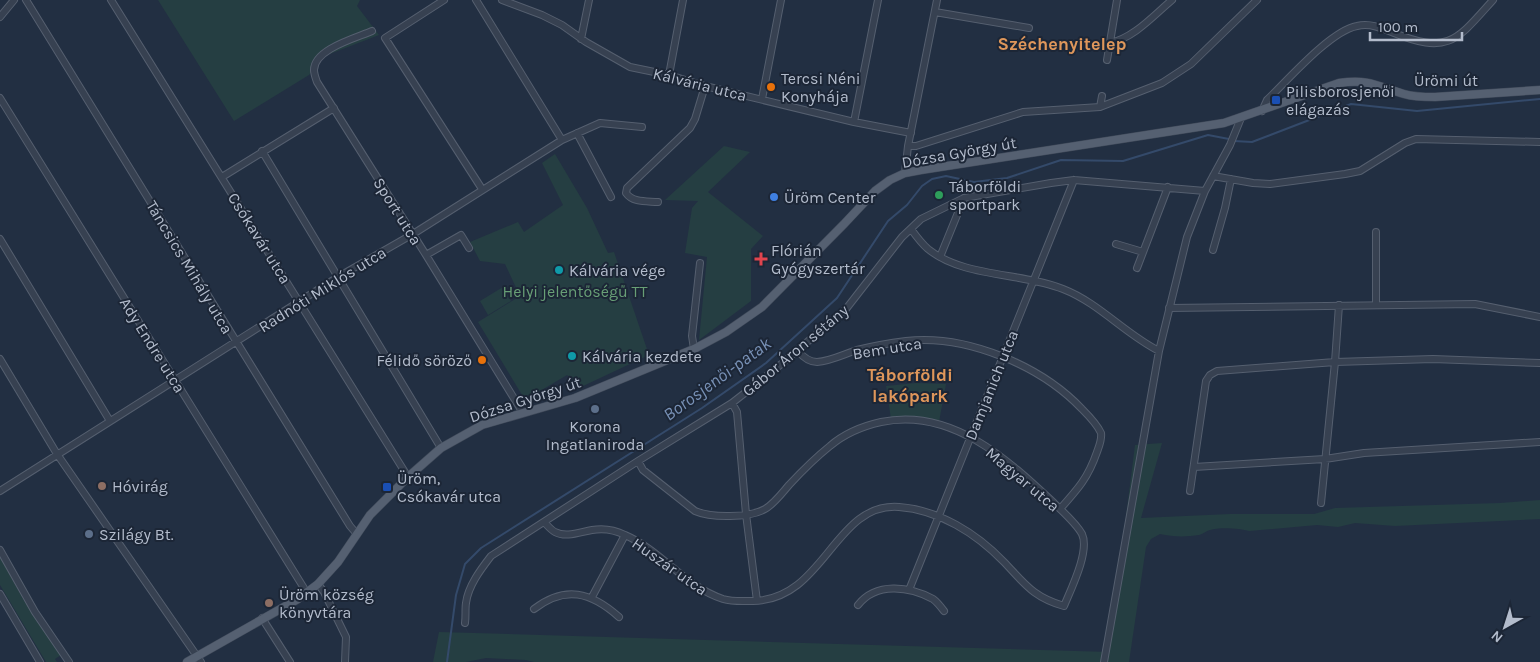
<svg xmlns="http://www.w3.org/2000/svg" width="1540" height="662" viewBox="0 0 1540 662" font-family="Karla,sans-serif">
	<style>
		.green { fill: #253e42 }
		.lines { fill: none; stroke-linecap: round; stroke-linejoin: round }
		.stream { stroke: #344a6a; stroke-width: 2 }
		.minor-casing { stroke: #555f6f; stroke-width: 8 }
		.major-casing { stroke: #404a5a; stroke-width: 9 }
		.minor { stroke: #374151; stroke-width: 6 }
		.major { stroke: #556071; stroke-width: 8 }
		.food-dot { fill: #e8710a; stroke: #1c2636; stroke-width: 2 }
		.transit-dot { fill: #1a4fb4; stroke: #1c2636; stroke-width: 2 }
		.leisure-dot { fill: #2e9e5b; stroke: #1c2636; stroke-width: 2 }
		.shop-dot { fill: #3f7fe0; stroke: #1c2636; stroke-width: 2 }
		.health-dot { fill: #e0444e; stroke: #1c2636; stroke-width: 2 }
		.culture-dot { fill: #0f9aa8; stroke: #1c2636; stroke-width: 2 }
		.service-dot { fill: #5c6f8a; stroke: #1c2636; stroke-width: 2 }
		.education-dot { fill: #8d6e63; stroke: #1c2636; stroke-width: 2 }
		.labels { text-anchor: middle; stroke-width: 4; stroke-linejoin: round; paint-order: stroke }
		.poi-label { font-size: 16px; fill: #b3bccc; stroke: #1c2636; text-anchor: start }
		.street-label { font-size: 16px; fill: #b3bccc; stroke: #1c2636 }
		.park-label { font-size: 16px; fill: #689f76; stroke: #1c2636 }
		.neighbourhood-label { font-size: 18px; font-weight: bold; fill: #df975b; stroke: #1c2636 }
		.water-label { font-size: 18px; font-style: italic; fill: #7891b6; stroke: #1c2636 }
	</style>
	<rect width="100%" height="100%" fill="#222f42"/>
	<!-- green -->
	<path class="green" d="M158,0H360L357,6L379,35L322,57L309,75L234,121Z
		M724,146L750,152L708,192L763,236L751,249V301L699,340L707,257L685,253L692,208L698,201L665,200Z
		M555,154L587,208L608,253L614,252L649,355L581,387L567,375L525,400L478,322L520,296L505,264L480,261L470,242L518,222L524,232L563,205L542,163Z
		M503,287L511,301L488,315L480,301Z
		M916,383L946,384L939,422L891,419L886,386Z
		M1162,443L1141,518L1230,514H1314L1335,508L1500,503L1540,500V519L1395,526L1355,523L1338,527L1317,525L1249,531C1241,528 1218,527 1210,530C1206,531 1203,534 1199,535C1186,537 1173,537 1160,534L1151,539L1146,547L1129,662H534L526,660L486,658L466,662H433L439,632L1109,652L1135,445Z
		M0,557L23,599L61,655L55,659L57,662H46L0,585Z"/>
	<g class="lines">
		<!-- stream -->
		<path class="stream" d="M1234,141L1252,142L1351,104L1417,111L1540,99
			M447,662L456,595L465,564L481,548L702,408L766,363L837,298L888,221L907,205L922,186L932,179L946,176L974,182L1007,178L1061,160L1123,161L1208,135L1229,139"/>
		<!-- minor casing -->
		<g class="minor-casing">
			<path id="minor" d="M26,0L350,526L356,533
				M111,0L408,477
				M444,0L385,38L482,189
				M476,0L562,140
				M502,0L542,15L562,25L586,42L630,67L669,75L705,86L854,122L911,133
				M935,12L1029,28
				M0,17L14,0
				M372,31C356,38 314,49 314,70C314,74 316,79 317,82L426,255L523,413
				M581,39L589,0
				M1110,43C1134,38 1154,15 1172,0
				M1107,60L1117,0
				M669,75L683,0
				M0,98L307,593
				M762,99L781,0
				M1100,107L1102,96
				M1262,111L1267,100C1287,81 1330,31 1357,26C1370,23 1382,28 1394,33C1449,55 1457,40 1493,0
				M854,122L878,0
				M577,133L611,197
				M908,146H916L1023,112L1100,107L1162,83L1191,64L1257,0
				M262,151L441,448
				M905,173L908,146L937,0
				M1213,176L1253,183L1270,184L1345,174L1360,171L1405,143L1416,139L1540,142
				M222,177L334,108
				M658,202C647,201 633,203 626,193L627,188L690,128L695,119L705,86
				M911,229C916,236 921,243 928,249C964,278 1021,272 1063,289C1099,303 1125,334 1159,351
				M0,239L110,421
				M1116,244L1143,252
				M1213,250L1225,208L1231,179
				M426,255L461,235L469,248
				M940,257L964,198
				M1137,268L1168,187
				M1376,304V232
				M1169,308L1475,304L1540,317
				M694,349L692,336L700,263
				M798,351C803,357 809,362 817,362C831,361 844,354 857,350C873,346 890,343 906,341C967,334 1041,366 1082,409C1089,416 1097,424 1101,433C1102,440 1099,446 1097,452C1088,478 1078,489 1060,509
				M0,359L57,454L201,662
				M732,403L737,412L746,514L757,601
				M1194,467L1325,459L1364,453L1540,442
				M0,491L338,277L413,234L562,140L600,123L642,127
				M1190,491L1206,381L1210,375L1217,371L1335,362L1433,359L1540,363
				M1321,503L1335,362L1339,305
				M544,522C547,525 551,530 555,532C566,538 580,532 592,530C603,528 615,530 625,535C662,551 684,586 723,599C733,602 743,601 753,601C825,600 834,502 899,507C939,510 976,533 1004,562C1025,584 1033,597 1064,606C1071,589 1090,551 1082,534C1076,523 1063,512 1054,503C1007,459 951,407 881,422C863,426 844,434 830,446C815,458 802,471 789,485C782,493 774,504 765,509C749,518 711,518 695,511L643,470L638,461
				M0,550L35,612L69,662
				M318,584L324,592L346,637L345,662
				M909,590L1074,180
				M0,594L40,662
				M592,597L625,535
				M858,605C876,582 909,586 933,599C937,602 941,607 944,611
				M534,609C565,585 591,592 619,617
				M262,618L290,662
				M465,623C466,616 465,609 466,603C468,586 481,569 491,556L638,461L732,403L773,371L846,309L902,237L921,219L964,198L1051,183L1074,180L1205,191
				M1104,662L1159,351L1187,237L1205,191L1230,145L1241,118"/>
		</g>
		<!-- major casing -->
		<g class="major-casing">
			<path id="major" d="M187,662L298,599L318,584L338,562L370,515L408,477L441,448L482,425L575,398L694,349L726,332L762,307L844,224L875,191L890,180L905,173L921,170L1224,123L1339,83C1370,79 1377,86 1404,94C1414,97 1425,97 1435,97L1540,90"/>
		</g>
		<!-- minor -->
		<use href="#minor" class="minor"/>
		<!-- major -->
		<use href="#major" class="major"/>
	</g>
	<!-- markers -->
	<g class="food-dot">
		<circle cx="771" cy="87" r="5"/>
		<circle cx="482" cy="360" r="5"/>
	</g>
	<g class="transit-dot">
		<rect x="1271" y="95" width="10" height="10" rx="2.5"/>
		<rect x="382" y="482" width="10" height="10" rx="2.5"/>
	</g>
	<circle class="leisure-dot" cx="939" cy="195" r="5"/>
	<circle class="shop-dot" cx="774" cy="197" r="5"/>
	<path class="health-dot" d="M758.5 251.5h5v5h5v5h-5v5h-5v-5h-5v-5h5z"/>
	<g class="culture-dot">
		<circle cx="559" cy="270" r="5"/>
		<circle cx="572" cy="356" r="5"/>
	</g>
	<g class="service-dot">
		<circle cx="595" cy="409" r="5"/>
		<circle cx="89" cy="534" r="5"/>
	</g>
	<g class="education-dot">
		<circle cx="102" cy="486" r="5"/>
		<circle cx="269" cy="603" r="5"/>
	</g>
	<g class="labels">
		<!-- poi labels -->
		<g class="poi-label">
			<text x="781" y="84">Tercsi Néni<tspan x="781" dy="18">Konyhája</tspan></text>
			<text x="1286" y="97">Pilisborosjenői<tspan x="1286" dy="18">elágazás</tspan></text>
			<text x="949" y="192">Táborföldi<tspan x="949" dy="18">sportpark</tspan></text>
			<text x="784" y="203">Üröm Center</text>
			<text x="771" y="256">Flórián<tspan x="771" dy="18">Gyógyszertár</tspan></text>
			<text x="569" y="276">Kálvária vége</text>
			<text x="582" y="362">Kálvária kezdete</text>
			<text x="472" y="366" text-anchor="end">Félidő söröző</text>
			<text x="595" y="432" text-anchor="middle">Korona<tspan x="595" dy="18">Ingatlaniroda</tspan></text>
			<text x="397" y="484">Üröm,<tspan x="397" dy="18">Csókavár utca</tspan></text>
			<text x="112" y="492">Hóvirág</text>
			<text x="99" y="540">Szilágy Bt.</text>
			<text x="279" y="600">Üröm község<tspan x="279" dy="18">könyvtára</tspan></text>
		</g>
		<!-- street labels -->
		<g class="street-label">
			<text x="1446" y="86">Ürömi út</text>
			<text transform="translate(700 84) rotate(14)" y="6">Kálvária utca</text>
			<text transform="translate(959 152) rotate(-10)" y="6">Dózsa György út</text>
			<text transform="translate(398 211) rotate(58)" y="6">Sport utca</text>
			<text transform="translate(260 238) rotate(58)" y="6">Csókavár utca</text>
			<text transform="translate(190 267) rotate(59)" y="6">Táncsics Mihály utca</text>
			<text transform="translate(322 289) rotate(-32)" y="6">Radnóti Miklós utca</text>
			<text transform="translate(153 345) rotate(58)" y="6">Ady Endre utca</text>
			<text transform="translate(887 348) rotate(-9)" y="6">Bem utca</text>
			<text transform="translate(795 350) rotate(-40)" y="6">Gábor Áron sétány</text>
			<text transform="translate(991 385) rotate(-68)" y="6">Damjanich utca</text>
			<text transform="translate(525 399) rotate(-18)" y="6">Dózsa György út</text>
			<text transform="translate(1023 479) rotate(40)" y="6">Magyar utca</text>
			<text transform="translate(670 566) rotate(35)" y="6">Huszár utca</text>
		</g>
		<!-- park labels -->
		<g class="park-label">
			<text x="575" y="297">Helyi jelentőségű TT</text>
		</g>
		<!-- neighbourhood labels -->
		<g class="neighbourhood-label">
			<text x="1062" y="50">Széchenyitelep</text>
			<text x="910" y="381">Táborföldi<tspan x="910" dy="21">lakópark</tspan></text>
		</g>
		<!-- water labels -->
		<g class="water-label">
			<text transform="translate(717 379) rotate(-36)" y="6">Borosjenői-patak</text>
		</g>
	</g>
	<!-- north arrow -->
	<g transform="translate(1505 627) rotate(219)" stroke="#1c2636" stroke-width="4" paint-order="stroke">
	<path d="M0-4L9 19L0 12L-9 19Z" fill="#b3bccc"/>
	<text y="-8" font-size="14" font-weight="bold" text-anchor="middle" fill="#b3bccc">N</text>
	</g>
	<!-- scale -->
	<path d="M1370 32v8h92v-8" fill="none" stroke="#b3bccc" stroke-width="2.5"/>
	<text x="1378" y="32" font-size="15" fill="#b3bccc" stroke="#1c2636" stroke-width="4" paint-order="stroke">100 m</text>
</svg>
